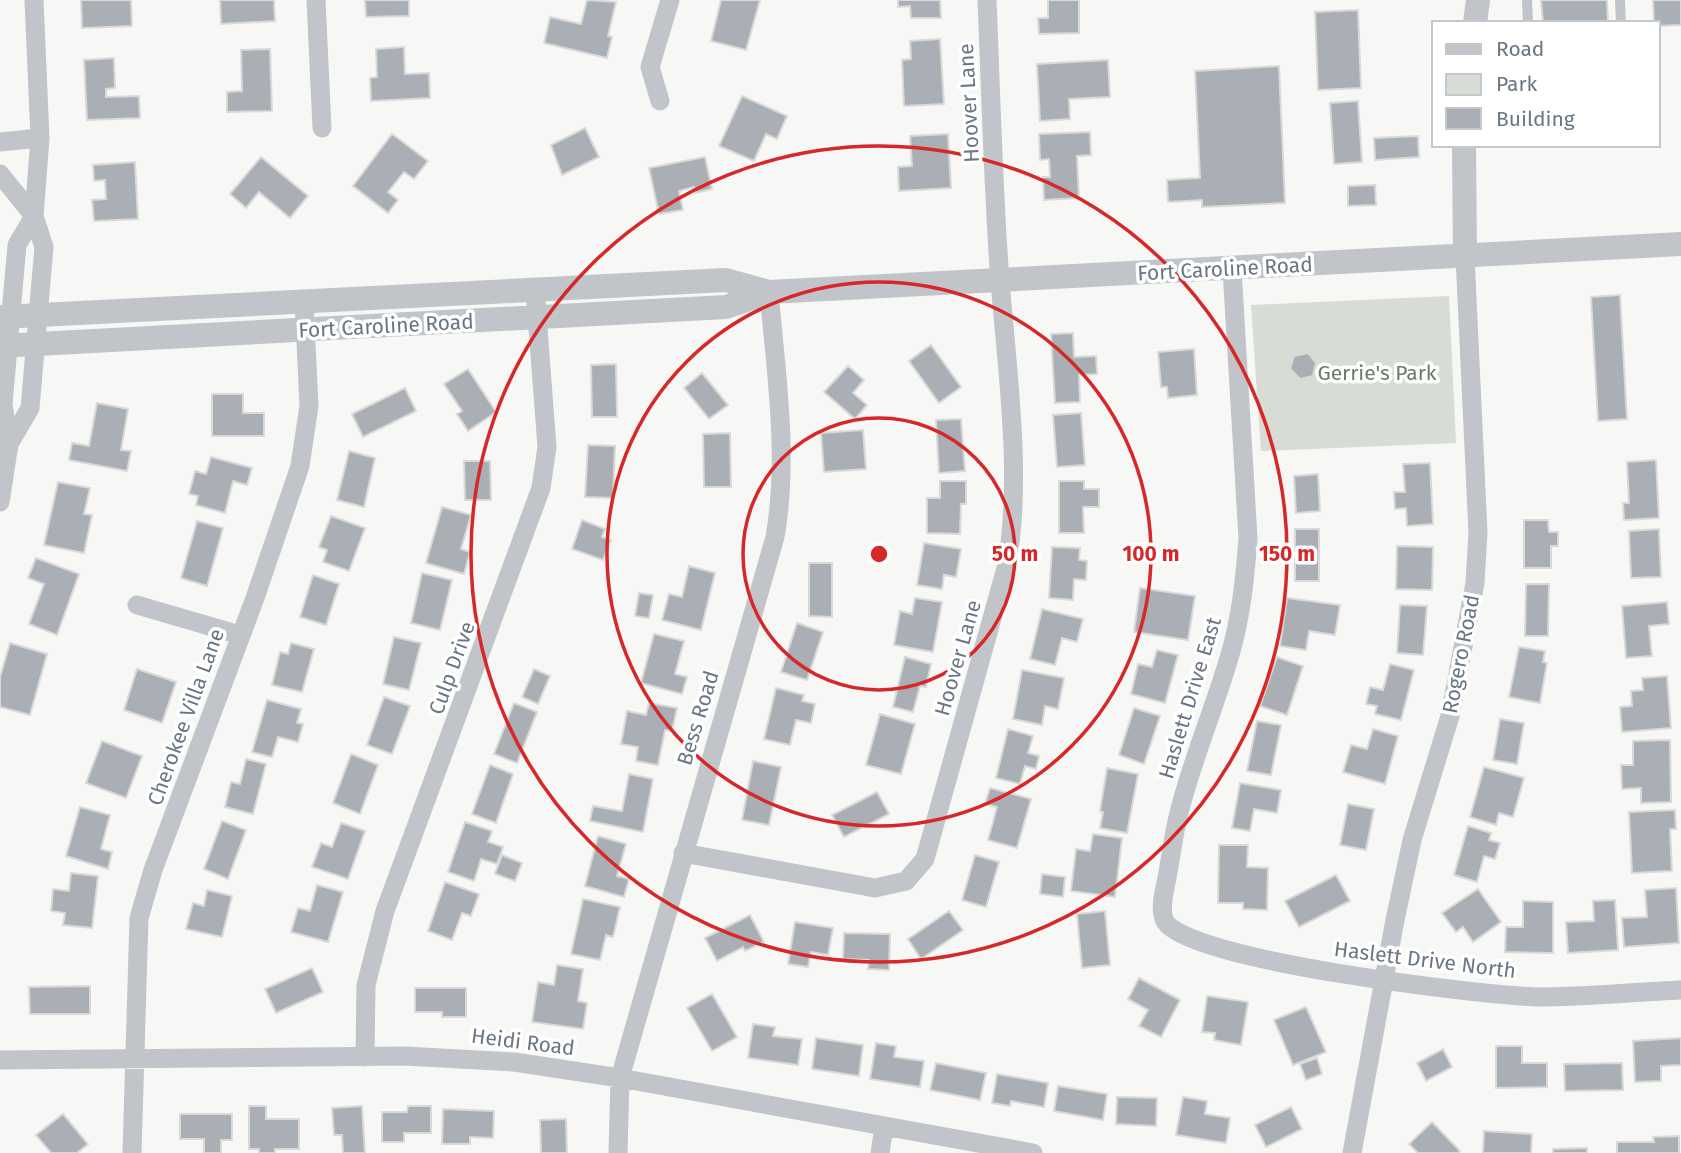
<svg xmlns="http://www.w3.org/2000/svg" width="1681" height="1153" viewBox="0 0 1681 1153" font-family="'Fira Sans',sans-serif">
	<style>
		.green { fill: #d7dcd4 }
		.building { fill: #a9afb5; stroke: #d9d9d7; stroke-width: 2 }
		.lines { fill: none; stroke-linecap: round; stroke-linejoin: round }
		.service { stroke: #c1c4c8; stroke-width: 10 }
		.minor { stroke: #c1c4c8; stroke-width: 19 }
		.tertiary { stroke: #c1c4c8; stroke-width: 24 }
		.ring { fill: none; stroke: #d62828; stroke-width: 3.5 }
		.labels { text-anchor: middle; stroke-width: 7; stroke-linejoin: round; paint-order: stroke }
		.street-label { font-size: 21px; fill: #697683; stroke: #fff }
		.park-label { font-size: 21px; fill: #6a7b67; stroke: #fff }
		.centre { fill: #d62828; stroke: #fff; stroke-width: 3.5 }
		.ring-label { font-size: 21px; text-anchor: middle; font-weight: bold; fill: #d62828; stroke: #fff; stroke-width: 7; stroke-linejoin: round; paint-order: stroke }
	</style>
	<rect width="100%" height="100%" fill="#f7f7f5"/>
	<!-- green -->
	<path class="green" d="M1449,296L1456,443L1261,451L1251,305Z"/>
	<!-- building -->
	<path class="building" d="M81,0H131L132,26L82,28Z
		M220,0H274L275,21L221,24Z
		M365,0H409V16L366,17Z
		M587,0L616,2L608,36L612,37L607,58L544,43L550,17L581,24Z
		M721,0H760L746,50L711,41Z
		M898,0H940L941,18H911L910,6L898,7Z
		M1048,0H1079V33L1039,34L1038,18H1048Z
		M1541,0H1607L1608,23H1543Z
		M1653,0H1681V25L1658,26V23H1654Z
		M1358,10L1361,88L1318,90L1315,12Z
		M940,39L944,104L904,106L902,60L911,59L910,41Z
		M404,47L405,74L429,73L430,98L371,101L370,78L377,77L376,49Z
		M270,49L272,111L227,112V92L242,91L241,50Z
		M114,58L115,88L106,89V97L139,96L140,118L87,120L84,60Z
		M1108,60L1110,97L1069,99L1070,119L1040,121L1037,64Z
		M1279,66L1285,203L1202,207V200L1168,202L1167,180L1200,178L1195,71Z
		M742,96L787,116L777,139L766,134L754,161L719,146Z
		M1358,101L1362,162L1334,164L1330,103Z
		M585,128L599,157L562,175L551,145Z
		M1090,132L1091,155L1077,156L1079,198L1044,200L1043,177H1050L1049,159L1040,160L1039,134Z
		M392,134L428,161L414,179L404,172L388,192L398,200L388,213L353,186Z
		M948,134L951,188L899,191L898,167L912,166L910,136Z
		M1418,136L1419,157L1375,160L1374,138Z
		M261,157L308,196L290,218L259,192L246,208L230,194Z
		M705,157L712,189L695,193L694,187L679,191L683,210L659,214L649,168Z
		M135,162L138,219L94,221L92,200L106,199L105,180L94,181L93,165Z
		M1375,185L1376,205L1348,206V186Z
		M1620,295L1627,419L1598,421L1591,297Z
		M1073,333L1074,357L1096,356L1097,374L1079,375L1080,402L1055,403L1051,334Z
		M931,345L961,387L939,403L909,361Z
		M1194,349L1197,395L1168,398L1167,387H1161L1158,352Z
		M1308,353L1316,363L1313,376L1300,379L1290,369L1294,356Z
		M616,364L617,417H592L591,365Z
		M848,366L864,380L853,393L867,405L855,419L824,392Z
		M468,369L496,412L468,431L457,414L462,411L444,384Z
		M702,373L728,405L709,419L684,388Z
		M405,388L416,411L363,437L352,414Z
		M212,394H243V413H264V436H212Z
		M97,403L128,409L121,450L131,451L127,471L69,460L72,443L89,446Z
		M1081,413L1085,465L1057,467L1053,415Z
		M961,419L965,471L939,473L936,420Z
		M863,430L866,469L824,472L821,433Z
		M730,433L731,487H704L703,434Z
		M588,445L615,446L613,498L585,497Z
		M349,451L375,458L364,507L337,500Z
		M211,457L252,468L247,485L233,481L225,513L196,505L198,496L189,494L195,471L206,474Z
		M1656,460L1659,518L1624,520L1623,503H1629L1627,462Z
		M464,461H490L491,500H465Z
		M1430,463L1433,524L1407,526L1406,508L1395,509L1394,492H1405L1403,464Z
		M1318,474L1320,511L1296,513L1294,476Z
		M940,481H966V504H961L960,534L927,533V498H940Z
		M1059,481H1084V489H1099V507H1083L1084,533H1059Z
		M58,482L90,488L84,514L92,515L84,553L44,545Z
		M442,507L471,515L461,549L470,552L464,574L426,563Z
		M331,516L365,528L349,571L323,562L327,550L319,547Z
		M582,520L605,529L602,537L611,540L603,560L572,549Z
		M1524,520H1548L1549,532H1558V546H1551V568H1524Z
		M197,521L223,528L207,586L181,578Z
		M1295,529H1319V581H1295Z
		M1659,529L1661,577L1631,578L1629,531Z
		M924,543L961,549L956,577L944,575L942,589L917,585Z
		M1397,546L1433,547L1432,590L1396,589Z
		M1052,547L1080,548L1079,560L1087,561L1086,580L1074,579L1073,600L1049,598Z
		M36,558L79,574L57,635L29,624L44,584L28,578Z
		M809,563H832V617L809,616Z
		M689,566L715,573L701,630L662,620L669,594L682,597Z
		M422,573L452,580L440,630L411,623Z
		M313,575L339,584L326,625L300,617Z
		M1526,584H1549L1548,636H1525Z
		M1140,588L1195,596L1188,640L1134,632Z
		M639,593L653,595L649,618L635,616Z
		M915,598L942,602L933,652L894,645L900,611L912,614Z
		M1287,598L1340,605L1335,635L1309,631L1306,650L1280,646Z
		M1667,602L1669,624L1649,626L1652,656L1626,658L1622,606Z
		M1400,605L1427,606L1423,655L1397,653Z
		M1042,609L1083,619L1077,642L1062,638L1055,665L1030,659Z
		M797,623L823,632L807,680L781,672Z
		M654,634L684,641L675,674L687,677L682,694L641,683Z
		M394,637L421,643L409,690L383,684Z
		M10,643L47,654L30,715L0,707V677Z
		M291,643L314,649L302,692L272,685L280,652L288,654Z
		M1519,647L1545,651L1543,662L1547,663L1540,703L1509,697Z
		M1157,650L1178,655L1165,703L1131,694L1138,664L1152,667Z
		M905,657L931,664L926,687L920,686L913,712L893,707Z
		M1277,657L1303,666L1287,715L1260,706Z
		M1390,664L1414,670L1401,720L1375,714L1377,706L1366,704L1370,687L1383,690Z
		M137,669L176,682L162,723L124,710Z
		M534,669L550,676L538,704L522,697Z
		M1022,670L1064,678L1058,709L1045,706L1042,725L1013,719Z
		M1667,676L1671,728L1622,732L1620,707L1632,706L1631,691L1643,690L1642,678Z
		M776,688L804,695L802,701L815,704L811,723L796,720L790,745L764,739Z
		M384,697L410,706L392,754L367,745Z
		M267,700L301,709L297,723L303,724L298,742L278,737L272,757L252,752Z
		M514,703L537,712L517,763L494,754Z
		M649,703L677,708L672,731L665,730L658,765L636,761L638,747L621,744L627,711L646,715Z
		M1134,708L1160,716L1144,764L1119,755Z
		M880,714L915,724L901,774L866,765Z
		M1500,719L1524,723L1517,764L1493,760Z
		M1257,721L1281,725L1271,775L1247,771Z
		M1008,729L1033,736L1028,753L1039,756L1036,769L1025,766L1020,784L996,778Z
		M1373,729L1398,736L1385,784L1343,772L1351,745L1367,749Z
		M1670,740L1671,802L1641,803V788L1622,789L1621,765H1633V741Z
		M102,741L142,756L126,798L86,783Z
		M351,754L378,765L360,814L333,803Z
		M246,759L266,764L253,814L225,807L231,782L240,784Z
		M753,761L781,767L769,825L742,820Z
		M490,765L513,774L496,823L472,814Z
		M1484,767L1524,778L1513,817L1499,813L1496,825L1470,817Z
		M1107,768L1138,774L1127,833L1100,828L1103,812L1100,811Z
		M629,774L653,779L643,832L590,821L593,806L622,811Z
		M1240,783L1281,790L1277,813L1254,809L1250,831L1232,828Z
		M990,788L1031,799L1017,848L988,840L997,807L985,804Z
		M877,792L889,814L844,837L832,815Z
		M1348,804L1374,809L1366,850L1340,845Z
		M80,807L110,815L101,849L112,852L108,869L66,856Z
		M1675,810L1676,829H1670L1672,871L1632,873L1629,812Z
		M222,821L246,830L228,879L204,869Z
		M465,822L492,831L488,842L503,847L497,864L481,859L474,881L448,872Z
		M341,823L365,831L348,879L312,867L321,843L332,847Z
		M1468,826L1491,833L1489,840L1500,843L1495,859L1484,856L1477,882L1454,875Z
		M1093,834L1122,838L1115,897L1071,891L1076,849L1090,851Z
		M598,836L626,844L617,876L629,879L624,897L585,886Z
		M1219,845H1248L1247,867L1268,868L1267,910L1243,909V903H1218Z
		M502,855L522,863L515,881L495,874Z
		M975,855L999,862L986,907L962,900Z
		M71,873L98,876L92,928L63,925L65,913L51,911L53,889L69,891Z
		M1042,874L1065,877L1063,897L1040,894Z
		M1336,875L1350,901L1299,927L1285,901Z
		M445,882L479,894L471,916L462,913L452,940L428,931Z
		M317,885L343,892L328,942L291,932L298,908L310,911Z
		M1676,888L1679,943L1624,947L1622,918L1647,917L1645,890Z
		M1478,889L1501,922L1473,942L1463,927L1456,932L1442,913Z
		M207,890L232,896L222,937L186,929L193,903L204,906Z
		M583,899L620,907L613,937L606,935L600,960L571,954Z
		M1615,900L1618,950L1568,953L1566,922L1594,921L1593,901Z
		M1523,901L1553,902V953L1505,952L1506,927H1523Z
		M949,911L963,930L921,959L908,939Z
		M1105,911L1110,965L1082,968L1077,914Z
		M750,915L764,942L745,951L743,947L717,961L705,938Z
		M795,922L833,928L828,955L811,952L808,967L788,964Z
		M844,933L890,934L889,970L868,969L869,960L843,959Z
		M557,965L583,969L578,1001L587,1003L583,1029L532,1022L538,982L554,985Z
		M312,968L323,992L276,1013L265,989Z
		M1139,978L1180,1000L1161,1037L1139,1026L1148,1010L1128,999Z
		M90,986V1014H30L29,987Z
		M415,988H466V1017H442V1012H415Z
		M712,994L737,1037L712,1051L687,1008Z
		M1207,996L1248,1002L1241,1045L1214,1040L1215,1033L1202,1032Z
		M1306,1007L1326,1052L1293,1065L1274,1020Z
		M753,1024L775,1027L773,1036L802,1039L798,1065L748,1058Z
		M816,1038L863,1045L859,1076L812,1069Z
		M1681,1038V1065L1661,1066V1081L1635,1082L1633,1041Z
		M876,1043L896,1046L894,1057L924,1061L920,1087L870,1079Z
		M1496,1046H1522V1063H1547V1087L1496,1088Z
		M1443,1049L1452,1067L1426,1081L1417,1063Z
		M1317,1058L1322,1074L1306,1080L1300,1064Z
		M936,1063L986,1073L980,1100L930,1090Z
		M1622,1063L1623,1090L1565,1091L1564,1064Z
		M997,1074L1048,1083L1044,1107L1011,1101L1010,1106L992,1103Z
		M1058,1086L1107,1094L1103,1120L1054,1111Z
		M1117,1097L1157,1098L1156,1126L1116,1124Z
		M1183,1097L1207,1101L1205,1114L1230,1118L1226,1143L1176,1135Z
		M249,1106H266V1119H299V1149H275V1153H259V1149H249Z
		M362,1106L365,1153H343L342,1135H334L332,1108Z
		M408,1106H431V1133H404V1142H382V1112H407Z
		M1291,1107L1302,1129L1266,1147L1255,1125Z
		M443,1109L494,1111L493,1138L470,1137V1144H442Z
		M63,1114L88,1144L77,1153H51L36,1135Z
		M180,1114H232V1140H221V1153H204V1139H180Z
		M566,1119L567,1153H541L540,1120Z
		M1432,1122L1460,1151L1458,1153H1418L1409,1144Z
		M1484,1131L1532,1134L1531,1153H1483Z
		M1679,1136V1153H1617V1142H1654L1653,1137Z
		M1587,1148V1153H1553V1149Z"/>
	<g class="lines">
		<!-- service -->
		<path class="service" d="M1527,0L1528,23
			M1620,0L1621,23"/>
		<!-- minor -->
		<path class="minor" d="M316,0L322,128
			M660,101L650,67L670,0
			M0,142L40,138
			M0,174L34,216
			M1232,269L1248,538C1245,578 1241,619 1229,658C1214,709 1193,758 1180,809C1174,830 1172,851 1168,872C1166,886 1159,905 1164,919C1177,960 1488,996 1538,997C1585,997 1634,992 1681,990
			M9,444L30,408L44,247L34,216L40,138L34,0
			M0,502L9,444L3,404L17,245L34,216
			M137,605L240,635
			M683,853L875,888L906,881L925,859L1006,568C1023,481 1007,370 1000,281C993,188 991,94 987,0
			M365,1057L366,985L385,911L541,488L547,447L535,289
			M0,1060L405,1056L514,1062L620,1078L1033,1153
			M132,1153L139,918L153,870L255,598L300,466L309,406L304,301
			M618,1153L620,1078L775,537C789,457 776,372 769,292
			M880,1153L884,1127
			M1352,1153L1395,920L1412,840L1450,716L1475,583L1478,533L1465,256"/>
		<!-- tertiary -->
		<path class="tertiary" d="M1475,23L1478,0
			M1464,145L1465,256
			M0,317L726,280L769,292
			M0,346L726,307L769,292L1681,244"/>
	</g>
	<!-- distance rings -->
	<g class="ring">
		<circle cx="879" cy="554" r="136"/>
		<circle cx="879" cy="554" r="272"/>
		<circle cx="879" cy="554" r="408"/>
	</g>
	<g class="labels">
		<!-- street labels -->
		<g class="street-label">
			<text transform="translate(969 103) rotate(-93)" y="7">Hoover Lane</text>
			<text transform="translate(1225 269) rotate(-3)" y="7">Fort Caroline Road</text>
			<text transform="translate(386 326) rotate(-3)" y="7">Fort Caroline Road</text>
			<text transform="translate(1461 654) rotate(-79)" y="7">Rogero Road</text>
			<text transform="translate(958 658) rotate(-74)" y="7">Hoover Lane</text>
			<text transform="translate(452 668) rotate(-70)" y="7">Culp Drive</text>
			<text transform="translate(1190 698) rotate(-73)" y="7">Haslett Drive East</text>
			<text transform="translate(186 717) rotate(-70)" y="7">Cherokee Villa Lane</text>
			<text transform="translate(698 718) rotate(-73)" y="7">Bess Road</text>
			<text transform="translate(1425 960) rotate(7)" y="7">Haslett Drive North</text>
			<text transform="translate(523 1042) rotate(7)" y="7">Heidi Road</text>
		</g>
		<!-- park labels -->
		<g class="park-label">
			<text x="1377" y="380">Gerrie's Park</text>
		</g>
	</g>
	<circle cx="879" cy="554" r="10" class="centre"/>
	<g class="ring-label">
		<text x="1015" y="561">50 m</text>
		<text x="1151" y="561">100 m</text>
		<text x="1287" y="561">150 m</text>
	</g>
	<!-- legend -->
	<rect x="1432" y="21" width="228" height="126" fill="#ffffff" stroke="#c3c8cd" stroke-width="2"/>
	<rect x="1446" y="44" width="35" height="10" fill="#c1c4c8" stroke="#c3c8cd" stroke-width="2"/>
	<text x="1496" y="56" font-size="21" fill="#697683">Road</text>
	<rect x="1446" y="74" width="35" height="21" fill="#d7dcd4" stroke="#c3c8cd" stroke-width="2"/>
	<text x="1496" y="91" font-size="21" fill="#697683">Park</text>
	<rect x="1446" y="108" width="35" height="21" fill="#a9afb5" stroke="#c3c8cd" stroke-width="2"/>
	<text x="1496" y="126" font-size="21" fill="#697683">Building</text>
</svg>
